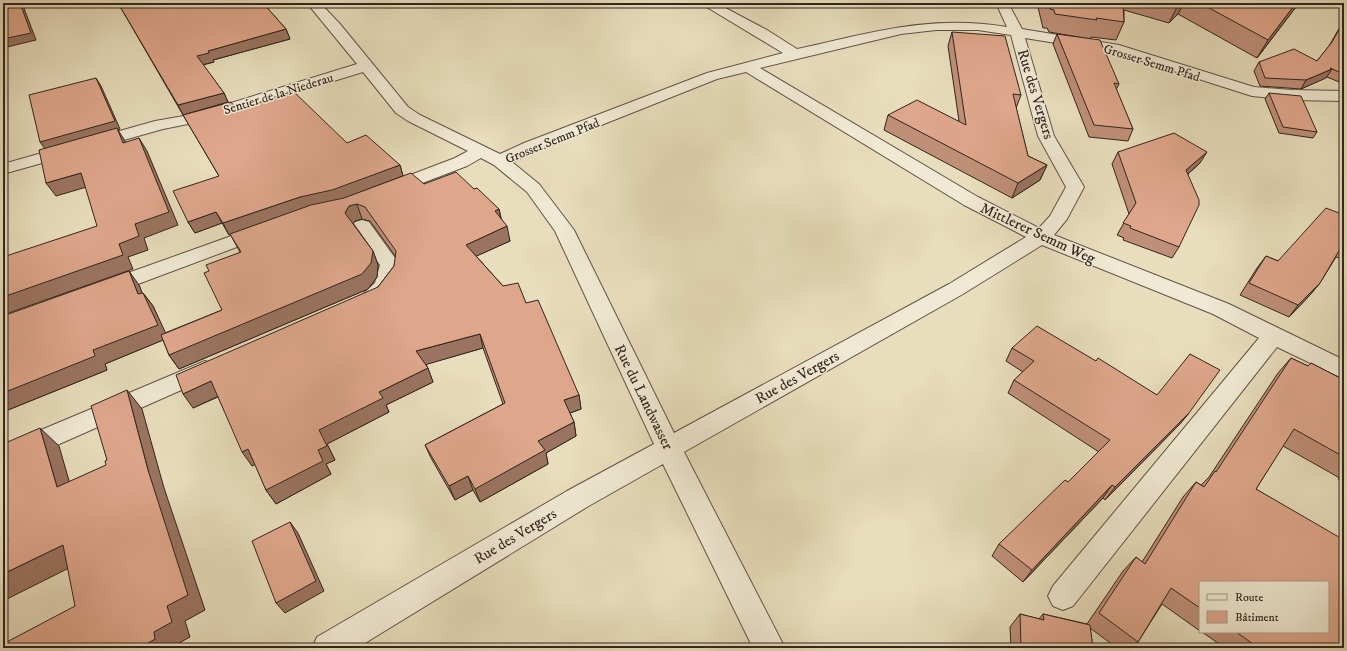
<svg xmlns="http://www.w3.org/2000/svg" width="1347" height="651" viewBox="0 0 1347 651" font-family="'IM FELL DW Pica',serif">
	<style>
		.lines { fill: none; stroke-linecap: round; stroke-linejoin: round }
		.minor-casing { stroke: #605346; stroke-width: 2 }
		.minor { fill: #f0e9d3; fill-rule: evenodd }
		.wall { fill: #bf8f78; stroke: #32251e }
		.shaded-wall { fill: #9b7461; stroke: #32251e }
		.building { fill: #dea68b; stroke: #32251e }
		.labels { text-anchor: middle; stroke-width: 3; stroke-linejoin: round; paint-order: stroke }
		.far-street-label { font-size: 13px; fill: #32251e; stroke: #f0e9d3 }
		.street-label { font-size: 15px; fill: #32251e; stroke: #f0e9d3 }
	</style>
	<rect width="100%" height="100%" fill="#e8ddbc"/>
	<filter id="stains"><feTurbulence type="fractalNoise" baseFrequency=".005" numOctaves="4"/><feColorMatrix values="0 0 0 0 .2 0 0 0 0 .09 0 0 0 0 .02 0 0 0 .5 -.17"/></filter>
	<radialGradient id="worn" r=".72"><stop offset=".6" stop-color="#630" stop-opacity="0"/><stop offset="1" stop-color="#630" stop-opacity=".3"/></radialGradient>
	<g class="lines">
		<!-- minor casing -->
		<g class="minor-casing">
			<path id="minor" d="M307,3H320L340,24L408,107L420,115L500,154L524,143L707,73L783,53L700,3H716L767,30L797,49C871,33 930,14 1007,27L996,3H1008L1022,29L1119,45L1254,87L1292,90L1344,91V101L1292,100L1252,96L1117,53L1025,38L1054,136L1084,187L1067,219L1054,235L1229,304L1344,360V379L1277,347L1073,606L1063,610L1053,606L1048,596L1053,586L1259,338L1213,314L1042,245L963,294L684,452L785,648H753L663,464L587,507L357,648H312L317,637L567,491L654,444L555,231L527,192L494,165L481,158L467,166L396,193L390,194L384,193L381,189L384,185L455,158L468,151L408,121L396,113L363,72L203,121L163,129L3,174V164L155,121L195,114L357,64ZM936,30H978L1011,35L1038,136L1066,187L1050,216L1039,228L978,197L760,68L901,34ZM746,72L964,205L1026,237L949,284L674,433L574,230L539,184L512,162L536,151L717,79Z
				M362,220L369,222L400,265C397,283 387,309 365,302L361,297L365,292L375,283L380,265L352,226L355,222Z
				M262,225L269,227L272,231L269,235L114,293L107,295L100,293L97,288L100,283Z
				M205,361L213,364L217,370L213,376L3,469V446Z"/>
		</g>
		<!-- minor -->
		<use href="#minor" class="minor"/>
	</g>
	<!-- wall -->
	<path class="wall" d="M118,3H263L286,29L290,39L213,60L214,62L203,65L224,93L228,102L183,115Z
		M1037,3H1088L1089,5L1092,3H1299L1257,58L1178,14L1169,23L1124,10V22L1116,40L1091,37L1090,39L1049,32L1047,28H1043Z
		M1344,20V84L1327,77L1301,89L1260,86L1254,71L1259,62L1317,61L1329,46Z
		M952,32L1021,95L1016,108L1028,156L1047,165L1040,180L1012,198L884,130L888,115L959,121L948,46Z
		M1057,34L1119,84L1116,90L1133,129L1128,141L1089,137L1053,44Z
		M1269,93L1317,132L1313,138L1279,133L1265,99Z
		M237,110L347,143L400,165L403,176L342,199L424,184L474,189L499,209L501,218L510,241L476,256L503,286L526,303L579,395L581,409L570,413L574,422L576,436L546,453L548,464L480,502L473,490L455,500L431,458L425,445L503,404L483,348L426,364L433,382L386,405L389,412L327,444L335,460L326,464L331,474L276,504L266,490L255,464L252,466L218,397L193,408L378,287L394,266L396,257L370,221L362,219L355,221L353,223L373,251L378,265L377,277L368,289L179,369L169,355L163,340L105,364L107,370L3,412V316L139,285L142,293H143L153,306L165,333L222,310L209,271L240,252L230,234L229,235L222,223L195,233L188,222L219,176L183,115Z
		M1118,152L1200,163L1188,174L1179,247L1172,258L1123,240L1124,238L1117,235L1129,214L1112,164Z
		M1344,215V260L1336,257L1320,283L1310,295L1289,317L1240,295L1257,268L1266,256L1278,261Z
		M1012,348L1096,361L1189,413L1179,425L1105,500L1103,498L1023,582L992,556L999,544L1068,482L1099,452L1008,393L1014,380L1023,372L1006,361Z
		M1291,358L1308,366L1311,363L1344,380V494L1338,477L1283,446L1256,489L1343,545L1340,648H1225L1202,632H1328L1200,582V631L1162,604L1138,642L1131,648H1117L1090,628L1093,648H1010L1011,647L1010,627L1020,614L1039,619L1043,614L1087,624L1123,571L1136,557L1142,562L1183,497L1196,482L1201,485L1209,477L1278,373Z"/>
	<!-- shaded-wall -->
	<path class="shaded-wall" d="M20,3H22L36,40L3,48V39Z
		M1180,3H1184L1178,14L1169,23L1178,5Z
		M1296,3H1299L1257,58L1268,40Z
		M286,29L290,39L213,60L214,62L201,65L197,56L208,51Z
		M1332,69L1326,78L1301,89L1306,80Z
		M96,78L101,86L120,129L118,130L125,141L131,156L46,150L40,142Z
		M224,93L228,102L183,115L178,105Z
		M139,138L147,151L178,225L144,238L148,250L128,257L133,269L3,315V297L119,244L135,224Z
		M1207,152L1200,163L1180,181L1186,170Z
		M400,165L403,176L337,201L304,208L229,235L223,223L300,197Z
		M1047,165L1040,180L1012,198L1018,183Z
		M81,173L90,186L56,196L46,183Z
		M357,204L362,219L355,221L351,227L345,213L349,206Z
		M499,209L502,223L495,211Z
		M216,212L222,223L195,233L188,222Z
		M507,226L510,241L470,259L466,245Z
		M373,251L378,265L377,277L368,289L179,369L169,355Z
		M129,271L139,285L148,308L138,294Z
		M1320,283L1310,295L1289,317L1298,305Z
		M143,293L153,306L168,338L105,364L107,370L3,412V393L93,350Z
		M480,334L483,348L421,366L416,351Z
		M428,368L433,382L386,405L389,412L327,444L335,460L326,464L331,474L276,504L266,490L318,450L319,430L379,392Z
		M211,381L221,395L193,408L183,394Z
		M127,390L142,409L164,488L205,610L185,621L190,637L172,647L173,648H140L154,632L167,606L148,470Z
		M579,395L581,409L567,414L564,400Z
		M1189,413L1179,425L1105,500L1115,487Z
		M574,422L576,436L546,453L548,464L480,502L475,489L538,441Z
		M40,428L59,446L76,505L57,487Z
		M248,449L258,463L252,466L242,452Z
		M468,476L473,490L455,500L449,486Z
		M1112,485L1103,498L1023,582L1032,570Z
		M290,522L298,533L324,591L285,613L276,603Z
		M63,545L83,561L3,601V574Z"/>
	<!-- building -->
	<path class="building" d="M3,3H20L31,33L3,39Z
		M118,3H263L286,29L208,51L209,53L197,56L224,93L178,105Z
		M1048,3H1088L1089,5L1092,3H1123L1124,22L1096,18L1097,20L1055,14L1054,10L1050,9Z
		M1170,3H1180L1178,5Z
		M1200,3H1296L1268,40Z
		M1344,21V74L1330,68L1332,69L1306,80L1265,78L1259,62L1294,49L1317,61L1332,42Z
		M952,32L1005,36L1021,95L1013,94L1028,156L1047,165L1018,183L888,115L917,100L966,125Z
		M1057,34L1100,40L1119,84L1114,83L1133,129L1094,125Z
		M96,78L115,121L40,142L29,95Z
		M293,91L347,143L366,135L400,165L332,190L300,197L223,223L216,212L188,222L173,191L219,176L183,115L231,102L237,110Z
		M1269,93L1301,96L1317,132L1283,127Z
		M117,128L123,143L139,138L169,212L135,224L139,236L119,244L123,255L3,297V257L97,226L81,173L46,183L39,150Z
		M1174,133L1207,152L1186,170L1199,200V205L1179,247L1130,228L1131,226L1123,223L1136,203L1118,152Z
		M456,172L474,189L477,188L499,209L495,211L507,226L466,245L503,286L518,283L526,303L538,300L579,395L564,400L574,422L538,441L545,450L475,489L468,476L449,486L425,445L505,403L480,334L416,351L428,368L379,392L383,398L319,430L327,446L318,450L323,461L266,490L248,449L242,452L211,381L183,394L176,375L378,287L394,266L396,251L365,207L357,204L349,206L345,213L373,251L371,263L362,274L169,355L161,335L222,310L204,273L209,271L206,265L241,252L230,234L311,205L344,198L411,173L424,184Z
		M1326,208L1344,215V244H1343L1320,283L1298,305L1249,283L1266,256L1278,261Z
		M129,271L138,294L143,293L158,325L93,350L95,356L3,393V316Z
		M1037,326L1096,361L1098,358L1157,395L1190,354L1220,370L1189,413L1115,487L1112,485L1032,570L999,544L1065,480L1068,482L1110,440L1014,380L1034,361L1012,348Z
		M1291,358L1308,366L1311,363L1344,380V457L1294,429L1256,489L1344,540L1343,545L1344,546V638L1340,648H1259L1236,632H1328V582H1200V608L1171,588L1138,642L1099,613L1136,557L1145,564L1196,482L1204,487L1215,471L1216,472Z
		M127,390L148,470L188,595L167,606L172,622L154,632L155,639L140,648H3V644L75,606L63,545L3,574V544L8,542L3,511V444L40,428L57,487L106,465L105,461L107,460L91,406Z
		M290,522L316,581L276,603L252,541Z
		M1020,614L1044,620L1043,614L1090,625L1093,648H1013V644L1021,646Z"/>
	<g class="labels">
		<!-- far-street labels -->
		<g class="far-street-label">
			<text transform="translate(1152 62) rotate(17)" y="5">Grosser Semm Pfad</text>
			<text transform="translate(278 93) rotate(-17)" y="5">Sentier de la Niederau</text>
			<text transform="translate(552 140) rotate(-22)" y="5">Grosser Semm Pfad</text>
		</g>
		<!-- street labels -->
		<g class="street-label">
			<text transform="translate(1036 94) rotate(73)" y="5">Rue des Vergers</text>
			<text transform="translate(1038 233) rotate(25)" y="5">Mittlerer Semm Weg</text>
			<text transform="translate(797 377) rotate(-29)" y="5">Rue des Vergers</text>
			<text transform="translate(644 397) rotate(64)" y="5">Rue du Landwasser</text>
			<text transform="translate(515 536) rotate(-31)" y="5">Rue des Vergers</text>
		</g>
	</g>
	<!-- margin -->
	<rect width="1347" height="651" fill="none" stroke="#e8ddbc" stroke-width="16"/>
	<rect x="4" y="4" width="1339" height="643" fill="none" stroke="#32251e" stroke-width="2"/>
	<rect x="8" y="8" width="1331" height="635" fill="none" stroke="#32251e"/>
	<!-- legend -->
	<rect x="1199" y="581" width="130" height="52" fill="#f0e9d3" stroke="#a49b8b"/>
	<rect x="1207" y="594" width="20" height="6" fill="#f0e9d3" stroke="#a49b8b"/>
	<text x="1235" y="601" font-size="12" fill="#32251e">Route</text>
	<rect x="1207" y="611" width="20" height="12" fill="#dea68b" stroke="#a49b8b"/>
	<text x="1235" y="621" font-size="12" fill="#32251e">Bâtiment</text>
	<rect width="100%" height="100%" filter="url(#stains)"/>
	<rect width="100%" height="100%" fill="url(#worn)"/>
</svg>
